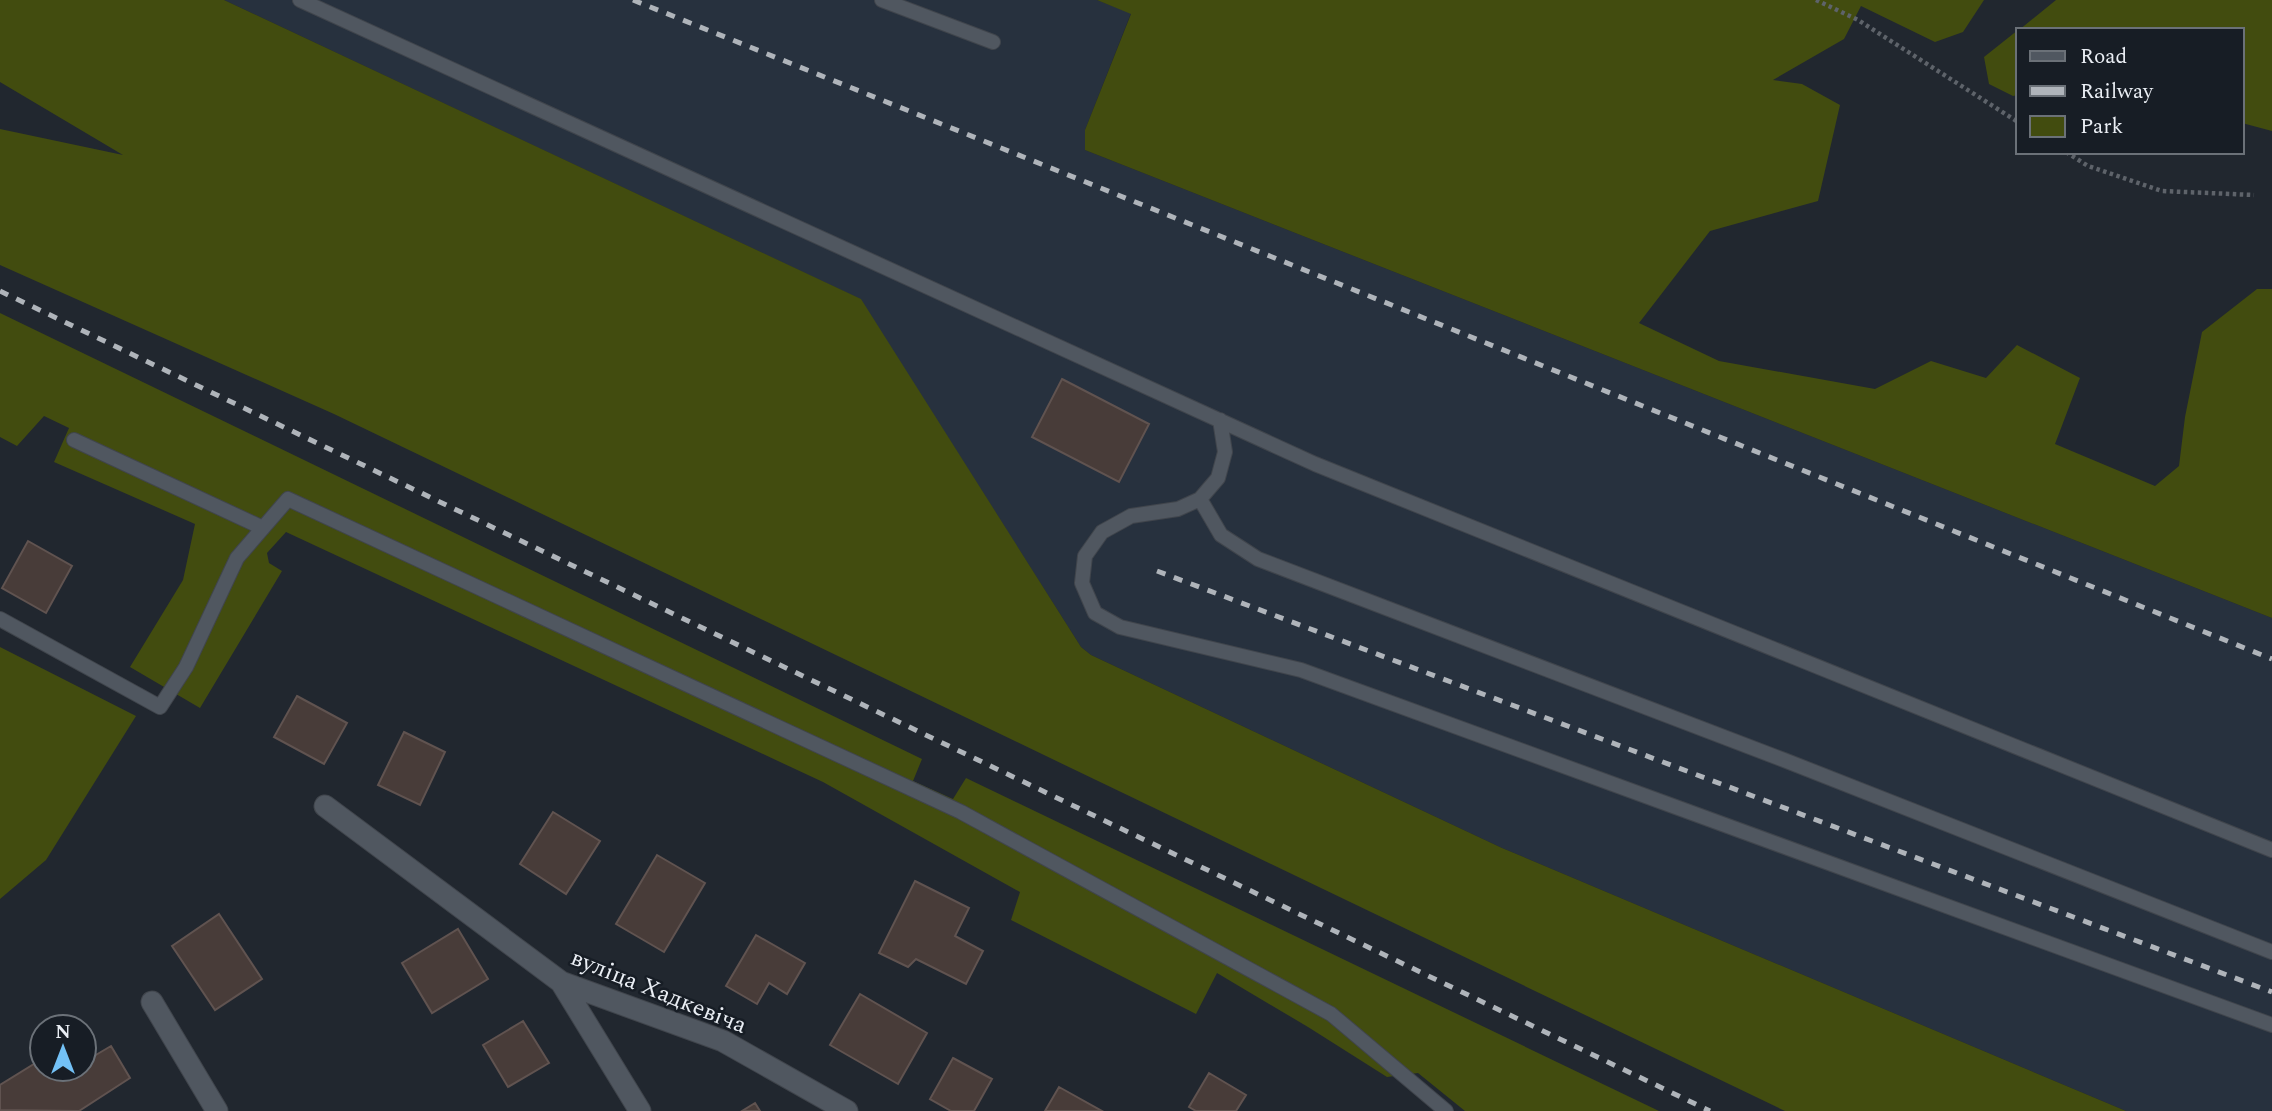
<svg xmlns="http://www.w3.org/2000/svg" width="2272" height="1111" viewBox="0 0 2272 1111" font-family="Spectral,serif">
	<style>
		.built { fill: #27313e }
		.green { fill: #424c0f }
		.building { fill: #483c39; stroke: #605350; stroke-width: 2 }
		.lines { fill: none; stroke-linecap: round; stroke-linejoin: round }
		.lane-casing { stroke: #40454c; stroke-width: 16 }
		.street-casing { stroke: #40454c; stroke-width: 23 }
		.path { stroke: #5e636a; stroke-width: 4.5; stroke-dasharray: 3.5 3.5; stroke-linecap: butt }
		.lane { stroke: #505760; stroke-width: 14 }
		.street { stroke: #505760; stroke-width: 21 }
		.rail { stroke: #afb4ba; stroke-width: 5; stroke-dasharray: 9 9; stroke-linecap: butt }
		.labels { text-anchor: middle; stroke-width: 5; stroke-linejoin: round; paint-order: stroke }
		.street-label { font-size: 24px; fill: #eaeef4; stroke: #171d25 }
	</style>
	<rect width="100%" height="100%" fill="#21272f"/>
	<!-- built -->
	<path class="built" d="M224,0H1097L1131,13L1085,130V150L2272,618V1111H2126L1502,848L1091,655L1081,647L860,299Z"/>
	<!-- green -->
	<path class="green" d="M0,0H224L861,299L1081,647L1091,655L1502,848L2126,1111H1785L334,414L0,265V129L123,155L0,82Z
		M1097,0H1984L1963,32L1935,42L1861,6L1844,39L1773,80L1802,84L1840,105L1818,201L1710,231L1639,323L1719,361L1875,389L1931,361L1986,378L2017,345L2080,378L2055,444L2155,486L2179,466L2185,417L2202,332L2257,289H2272V618L1085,150V130L1131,14Z
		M2056,0H2272V131L2242,123V30H2019Z
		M2018,30V95L2013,96L1989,84L1984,57Z
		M0,313L922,759L913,781L953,799L966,778L1659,1111H1465L1418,1073L1387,1077L1308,1027L1217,973L1196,1014L1011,920L1020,892L823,782L286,532L267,553L269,563L282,571L200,708L130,667L183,580L195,524L54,462L69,428L44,416L17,446L0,437Z
		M0,647L136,716L46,860L0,899Z"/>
	<!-- building -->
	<path class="building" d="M1062,379L1149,424L1119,482L1032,437Z
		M28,541L72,566L46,613L2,588Z
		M297,696L347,723L324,764L274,737Z
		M404,732L445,752L420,805L378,785Z
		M553,812L600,841L566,894L520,864Z
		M657,855L705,883L664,952L616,924Z
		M915,881L969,908L955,936L983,951L966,984L916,959L908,967L879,953Z
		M219,914L262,979L215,1010L172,946Z
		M458,929L488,979L432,1013L402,963Z
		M756,935L805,963L787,994L769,983L757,1004L726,986Z
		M860,994L927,1033L898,1084L830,1045Z
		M523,1021L549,1063L508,1087L483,1045Z
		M111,1046L130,1078L79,1111L0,1110V1085L42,1059V1069H54L59,1078L73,1069H84V1062Z
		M953,1058L992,1079L974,1111H951L930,1099Z
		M1209,1073L1246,1095L1236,1111H1196L1189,1107Z
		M1059,1087L1102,1111H1045Z
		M755,1103L760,1111H742Z"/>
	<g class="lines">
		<!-- lane casing -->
		<g class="lane-casing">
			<path id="lane" d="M300,0L1315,464L2272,850
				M882,0L993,42
				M1220,420L1225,452L1218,478L1200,499L1178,509L1131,516L1102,532L1085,556L1082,583L1095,613L1120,627L1301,670L2272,1025
				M74,440L263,528
				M1200,499L1221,535L1258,559L1784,760L2272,952
				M0,619L160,707L186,667L237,558L288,499L961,812L1331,1014L1446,1111"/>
		</g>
		<!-- street casing -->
		<g class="street-casing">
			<path id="street" d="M325,806L561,982L723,1041L847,1111
				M561,982L640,1111
				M152,1002L217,1111"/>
		</g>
		<!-- path -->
		<path class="path" d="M1816,0L1858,20L2018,122
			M2066,152L2088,166L2162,191L2254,195"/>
		<!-- lane -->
		<use href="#lane" class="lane"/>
		<!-- street -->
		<use href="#street" class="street"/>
		<!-- rail -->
		<path class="rail" d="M633,0L2272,659
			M0,291L1710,1111
			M1157,571L2272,992"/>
	</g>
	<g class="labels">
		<!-- street labels -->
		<g class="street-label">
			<text transform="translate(659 991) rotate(22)" y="8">вуліца Хадкевіча</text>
		</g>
	</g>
	<!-- legend -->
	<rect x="2016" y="28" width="228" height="126" fill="#171d25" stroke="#6b7178" stroke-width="2"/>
	<rect x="2030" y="51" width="35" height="10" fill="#505760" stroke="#6b7178" stroke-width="2"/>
	<text x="2080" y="63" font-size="21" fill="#eaeef4">Road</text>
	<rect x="2030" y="86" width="35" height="10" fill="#afb4ba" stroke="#6b7178" stroke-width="2"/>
	<text x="2080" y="98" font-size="21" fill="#eaeef4">Railway</text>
	<rect x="2030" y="116" width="35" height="21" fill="#424c0f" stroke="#6b7178" stroke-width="2"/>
	<text x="2080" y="133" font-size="21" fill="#eaeef4">Park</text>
	<!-- north arrow -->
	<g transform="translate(63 1048)"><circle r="33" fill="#171d25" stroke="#6b7178" stroke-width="2"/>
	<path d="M0-5L12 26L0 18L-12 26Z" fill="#73c1f6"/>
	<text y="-10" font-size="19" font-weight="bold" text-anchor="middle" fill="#eaeef4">N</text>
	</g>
</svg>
